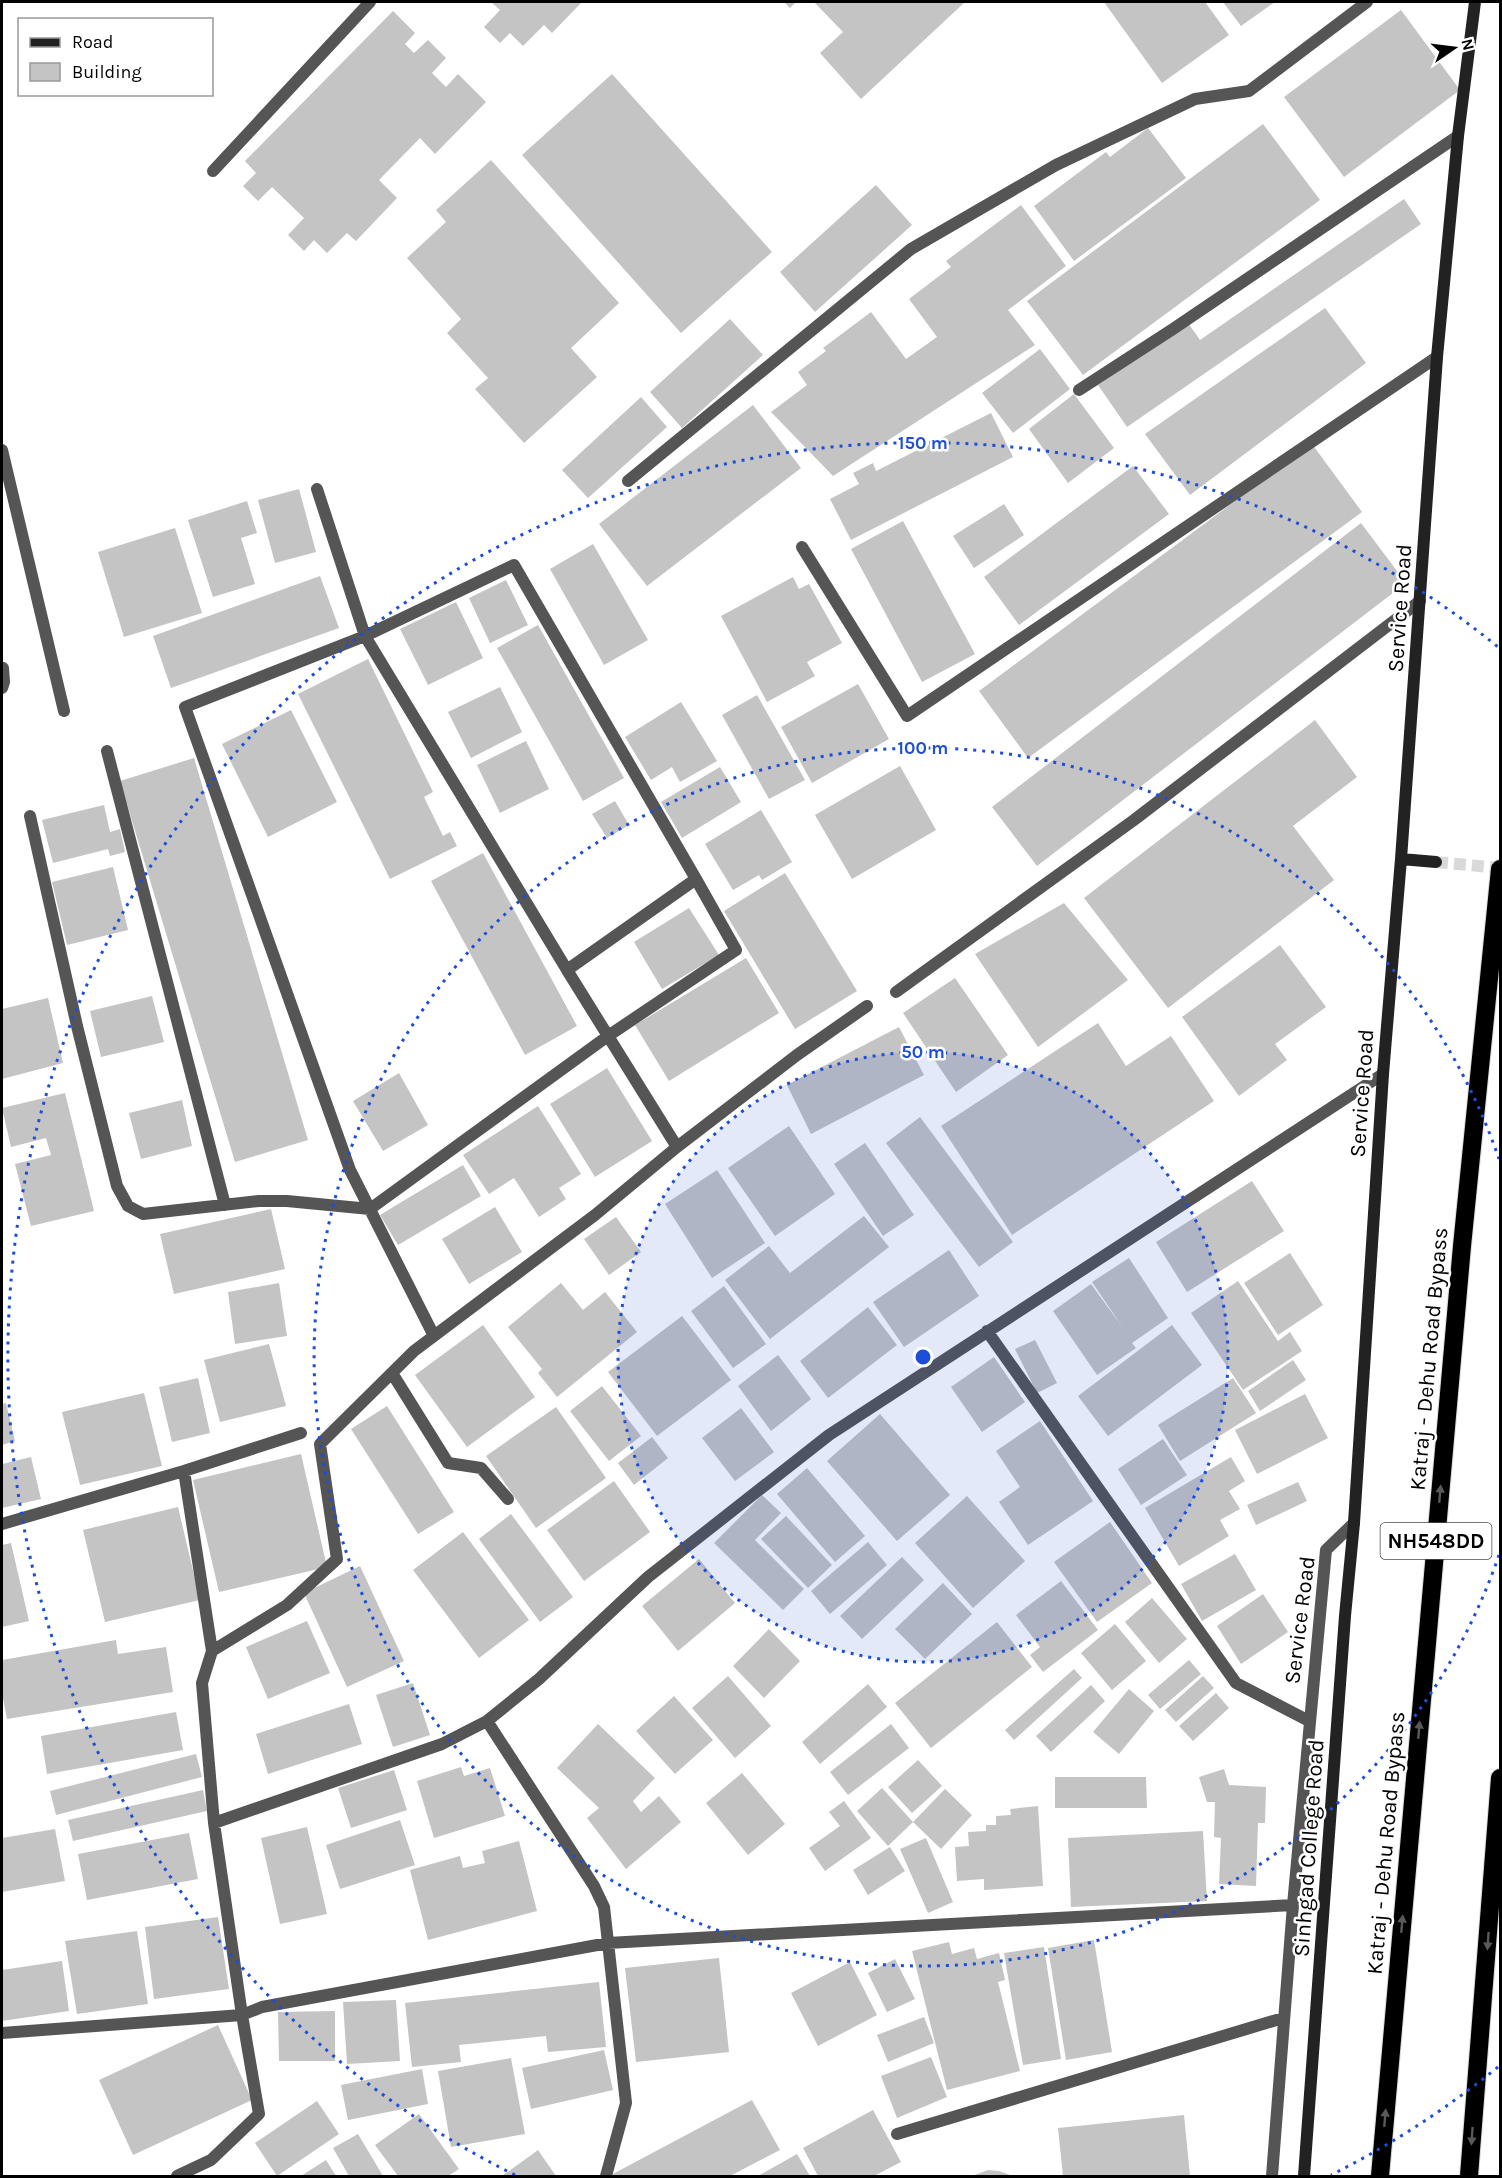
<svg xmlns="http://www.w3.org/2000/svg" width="1502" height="2178" viewBox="0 0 1502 2178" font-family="Karla,sans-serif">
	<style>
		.building { fill: #c4c4c4 }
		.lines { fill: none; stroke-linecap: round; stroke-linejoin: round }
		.secondary-tunnel { stroke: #d9d9d9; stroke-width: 12; stroke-dasharray: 12 6; stroke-linecap: butt }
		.highway-casing { stroke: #dbdbdb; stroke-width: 20 }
		.lane { stroke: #555; stroke-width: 12 }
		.street { stroke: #555; stroke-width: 12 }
		.secondary { stroke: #222; stroke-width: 12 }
		.highway { stroke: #000; stroke-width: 18 }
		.oneway { fill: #595959 }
		.ring { fill: none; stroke: #1d4ed8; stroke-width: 3; stroke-dasharray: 3 6 }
		.labels { text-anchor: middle; stroke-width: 5; stroke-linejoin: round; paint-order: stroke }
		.shield { fill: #fff; stroke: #4c4c4c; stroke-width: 1.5 }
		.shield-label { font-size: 21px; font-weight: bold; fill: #000 }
		.street-label { font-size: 22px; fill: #000; stroke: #fff }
		.centre { fill: #1d4ed8; stroke: #fff; stroke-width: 3 }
		.ring-label { font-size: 18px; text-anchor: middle; font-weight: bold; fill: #1d4ed8; stroke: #fff; stroke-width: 5; stroke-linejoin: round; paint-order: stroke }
	</style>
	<rect width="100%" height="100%" fill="#fff"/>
	<!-- building -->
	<path class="building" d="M491,2H582L552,33L544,25L523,46L510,33L500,43L484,27L500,10Z
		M784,2H796L790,8Z
		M814,2H965L861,99L820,53L843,32Z
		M1104,2H1205L1229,35L1162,83Z
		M1223,2H1275L1241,26Z
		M1401,10L1460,90L1344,177L1284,97Z
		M393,11L415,33L405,44L414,53L428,40L446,58L432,73L446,87L458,74L486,102L435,154L420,138L379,180L397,198L356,241L347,233L327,253L314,240L304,251L288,235L304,218L272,187L258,201L243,186L256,173L245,161Z
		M612,74L772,252L681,333L522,155Z
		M1263,124L1320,200L1083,375L1027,301Z
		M1148,128L1186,178L1074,261L1034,206L1106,152L1110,157Z
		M491,160L619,303L571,348L597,377L524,443L475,389L488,378L447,333L461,319L407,258L446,222L436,210Z
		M876,185L912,225L815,312L780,272Z
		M1404,199L1421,224L1127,427L1098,385L1188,323L1200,340Z
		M1021,205L1066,266L1008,310L1035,345L833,476L771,412L807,385L798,372L826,351L823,348L871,312L906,359L937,337L909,299L951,267L946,261Z
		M1325,308L1366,363L1190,495L1145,434Z
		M730,319L763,355L682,428L650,392Z
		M1040,349L1070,389L1013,433L982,393Z
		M1074,394L1114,448L1068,483L1029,429Z
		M641,397L667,427L588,498L562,470Z
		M753,405L801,468L647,586L599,524Z
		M991,413L1013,457L851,540L830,499L859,484L853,473L873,463L876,471Z
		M1312,444L1362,512L1028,758L979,691Z
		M1133,466L1169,514L1019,625L984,577Z
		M299,489L316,552L275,563L258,500Z
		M247,501L257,533L241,538L255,584L213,597L188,520Z
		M1004,504L1024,535L974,568L953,536Z
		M903,521L975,654L922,682L851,549Z
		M1361,523L1406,583L1037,866L992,807Z
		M175,528L202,613L124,637L98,552Z
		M593,544L648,640L604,665L550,569Z
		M320,576L339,628L171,688L153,636Z
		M793,577L799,589L809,584L842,643L807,662L815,676L767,702L721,616Z
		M506,580L528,625L490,643L469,598Z
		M456,602L483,658L428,685L400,629Z
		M538,625L624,778L583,801L497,648Z
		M368,659L433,792L424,797L443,836L450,832L457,846L390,879L298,694Z
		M858,684L889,739L812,783L781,727Z
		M500,687L522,732L471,758L448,712Z
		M757,695L805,780L769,799L722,715Z
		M681,702L717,761L680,782L672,767L651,780L625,737Z
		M291,710L337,802L268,837L222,744Z
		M1315,720L1357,777L1293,826L1334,880L1168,1008L1084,898Z
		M526,741L549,789L500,813L477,765Z
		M194,758L308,1140L235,1162L120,781Z
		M900,766L936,830L852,879L815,815Z
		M720,767L741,802L682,838L661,802Z
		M615,801L629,825L607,838L592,814Z
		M104,805L110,832L120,829L125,852L110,856L108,849L53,863L42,820Z
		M761,810L792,862L762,880L759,875L733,890L705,844Z
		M483,853L577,1026L525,1055L431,881Z
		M113,867L128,930L67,945L52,882Z
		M785,873L857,991L795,1029L724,911Z
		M1064,903L1128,980L1038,1047L975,954Z
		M689,908L719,955L662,989L634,942Z
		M1280,945L1326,1007L1275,1044L1287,1060L1239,1096L1182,1017Z
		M746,958L779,1013L669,1081L635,1025Z
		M955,978L1008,1055L956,1092L903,1013Z
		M152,996L164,1042L101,1057L90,1011Z
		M48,998L63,1063L2,1079V1009Z
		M1098,1023L1126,1066L1171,1036L1214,1101L1012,1235L941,1126Z
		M899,1027L924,1075L811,1134L787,1085Z
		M607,1068L652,1141L595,1177L550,1104Z
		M399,1073L428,1125L383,1151L353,1101Z
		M65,1093L94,1211L31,1226L15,1164L51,1155L46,1138L11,1147L2,1108Z
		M182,1100L192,1146L141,1159L129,1113Z
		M538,1106L581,1174L559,1188L566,1199L539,1217L514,1178L489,1194L463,1155Z
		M920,1117L1013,1242L979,1267L886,1143Z
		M789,1126L835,1194L775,1236L728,1168Z
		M865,1143L914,1215L883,1236L834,1164Z
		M463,1165L481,1196L398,1245L380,1215Z
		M717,1170L765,1243L712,1278L665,1204Z
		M1252,1181L1284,1231L1187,1292L1156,1242Z
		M495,1207L522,1252L469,1284L442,1239Z
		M271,1209L285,1269L174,1294L160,1234Z
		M864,1216L889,1247L770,1339L725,1280L769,1246L790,1273Z
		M616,1217L641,1252L609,1275L584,1239Z
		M949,1250L979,1296L904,1347L873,1302Z
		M1290,1253L1323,1305L1278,1335L1244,1283Z
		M1129,1258L1168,1318L1132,1343L1136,1348L1097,1375L1053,1311L1091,1284L1123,1328L1092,1282Z
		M1238,1281L1278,1341L1290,1332L1302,1351L1243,1390L1191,1313Z
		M279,1283L287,1336L235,1344L228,1292Z
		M561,1283L583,1310L605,1292L637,1332L557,1397L538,1373L542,1369L508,1327Z
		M724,1286L766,1344L733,1368L691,1311Z
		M868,1307L897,1345L828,1398L800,1361Z
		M682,1316L731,1380L657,1436L608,1372Z
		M483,1325L535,1397L467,1447L415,1375Z
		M1172,1325L1202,1365L1108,1436L1078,1396Z
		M1035,1340L1057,1383L1037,1393L1015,1349Z
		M269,1344L286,1406L220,1422L204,1360Z
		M778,1355L811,1399L771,1431L738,1386Z
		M994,1357L1025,1402L982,1432L951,1387Z
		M1293,1360L1306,1380L1260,1411L1248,1391Z
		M198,1378L210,1433L172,1442L159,1387Z
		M1233,1378L1256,1413L1180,1461L1158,1425Z
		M602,1386L641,1436L609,1461L570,1411Z
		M144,1393L162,1466L80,1485L62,1412Z
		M1305,1394L1328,1438L1257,1474L1235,1430Z
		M6,1403L15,1441L2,1445V1404Z
		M387,1406L454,1512L418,1534L351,1429Z
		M556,1407L606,1478L536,1528L486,1456Z
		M741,1408L774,1452L735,1481L702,1438Z
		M880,1414L950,1495L897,1541L827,1461Z
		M1040,1421L1093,1501L1028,1545L999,1502L1020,1487L996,1451Z
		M652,1437L668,1458L634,1485L618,1463Z
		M1163,1439L1187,1475L1141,1505L1118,1469Z
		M301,1454L327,1567L219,1592L193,1480Z
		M31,1457L41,1499L2,1508V1464Z
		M1231,1457L1245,1481L1229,1491L1240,1509L1220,1520L1229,1536L1179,1566L1145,1508Z
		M807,1468L865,1536L835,1562L777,1494Z
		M614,1481L650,1532L584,1581L547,1530Z
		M1298,1482L1307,1501L1256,1525L1247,1505Z
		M762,1495L781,1513L755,1540L804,1589L783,1610L714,1543Z
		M967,1496L1025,1561L973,1608L915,1543Z
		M178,1507L200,1600L105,1622L83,1530Z
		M511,1514L573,1597L540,1622L479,1539Z
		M786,1516L832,1565L808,1588L761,1539Z
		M1110,1522L1152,1583L1097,1622L1054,1562Z
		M463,1532L529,1620L479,1658L413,1570Z
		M868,1542L887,1565L830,1614L811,1591Z
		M11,1543L29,1621L2,1627V1545Z
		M1235,1554L1256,1590L1202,1621L1181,1584Z
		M902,1557L924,1580L862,1639L840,1616Z
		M699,1559L735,1603L678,1651L642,1606Z
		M360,1566L404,1661L347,1687L304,1593Z
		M1061,1581L1098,1630L1043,1672L1030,1655L1040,1647L1016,1615Z
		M943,1583L972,1614L925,1659L895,1629Z
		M1263,1594L1288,1632L1241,1664L1217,1626Z
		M1152,1598L1187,1639L1159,1663L1125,1622Z
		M307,1621L330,1673L268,1699L246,1647Z
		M997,1622L1032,1667L931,1748L895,1703Z
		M1115,1624L1146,1661L1112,1690L1081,1653Z
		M769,1629L800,1661L764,1698L733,1666Z
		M116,1640L118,1654L166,1647L173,1692L7,1719L2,1693V1660Z
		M1189,1660L1201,1674L1160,1709L1148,1695Z
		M1074,1669L1082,1678L1014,1740L1005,1730Z
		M728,1676L771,1726L735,1758L692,1708Z
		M1203,1676L1214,1688L1176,1722L1165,1710Z
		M413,1683L430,1735L393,1747L376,1695Z
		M868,1684L887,1707L820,1764L802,1742Z
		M1091,1685L1105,1701L1051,1752L1036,1736Z
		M1129,1689L1154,1711L1119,1754L1093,1732Z
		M1216,1693L1229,1708L1193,1741L1179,1726Z
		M674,1696L713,1740L675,1774L636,1731Z
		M349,1704L362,1744L268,1774L256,1734Z
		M176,1712L183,1750L47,1774L41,1736Z
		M598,1724L655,1778L633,1801L641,1812L659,1796L681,1822L626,1869L587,1818L599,1808L557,1768Z
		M891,1724L909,1748L848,1795L830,1772Z
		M196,1754L202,1777L56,1815L50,1791Z
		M918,1760L942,1786L912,1813L888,1787Z
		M461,1767L464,1776L490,1768L505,1816L434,1838L417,1781Z
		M1224,1769L1229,1785L1266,1787L1265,1823H1258L1256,1886L1219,1884L1221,1838L1214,1837L1215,1802H1207L1199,1777Z
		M394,1770L407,1810L351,1828L338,1788Z
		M742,1773L785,1824L748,1855L706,1803Z
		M1055,1777H1146L1147,1808H1055Z
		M882,1788L913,1822L888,1846L857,1811Z
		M945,1789L972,1815L941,1849L913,1822Z
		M203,1790L207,1811L73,1841L68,1820Z
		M844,1801L871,1838L825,1871L809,1848L840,1826L829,1812Z
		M1038,1806L1043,1886L984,1890V1879L957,1881L955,1847L969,1846L968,1832L986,1831V1825H996V1816L1011,1815L1010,1809Z
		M400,1820L415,1865L340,1889L326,1845Z
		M307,1827L327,1914L280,1924L261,1838Z
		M55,1829L65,1881L2,1892V1838Z
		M1203,1831L1207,1901L1071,1907L1068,1838Z
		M189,1833L198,1879L87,1900L78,1854Z
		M926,1838L953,1902L928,1913L900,1849Z
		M519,1841L537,1911L428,1940L410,1870L460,1856L463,1868L485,1863L482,1851Z
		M890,1847L905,1871L868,1895L853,1870Z
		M218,1917L229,1989L154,1999L145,1927Z
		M137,1931L148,2004L77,2014L65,1941Z
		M1094,1940L1112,2052L1066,2060L1048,1948Z
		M949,1942L952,1954L974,1948L977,1959L999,1953L1005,1980L998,1982L1020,2071L947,2090L912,1951Z
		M1044,1947L1061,2059L1023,2065L1004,1953Z
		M719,1958L729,2052L636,2062L625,1968Z
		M895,1959L915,1999L887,2012L868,1973Z
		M62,1961L69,2011L2,2021V1970Z
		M850,1962L877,2015L818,2046L791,1993Z
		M599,1982L606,2047L548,2052L546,2036L459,2045L461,2062L412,2067L405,2003Z
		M396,2000L400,2061L347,2064L343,2002Z
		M335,2011V2061H279L278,2012Z
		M924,2017L934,2043L888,2062L877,2035Z
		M218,2025L252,2100L133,2155L99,2080Z
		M604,2050L613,2090L531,2109L522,2068Z
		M931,2057L947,2097L897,2118L881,2076Z
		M511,2058L525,2134L451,2147L438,2071Z
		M422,2069L428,2104L348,2120L341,2085Z
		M752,2100L780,2150L730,2176H609Z
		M317,2101L339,2134L277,2176L255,2143Z
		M873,2110L901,2162L874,2176H818L803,2148Z
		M419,2114L459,2169L448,2176H398L375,2145Z
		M1184,2115L1190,2176H1063L1058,2128Z
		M358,2134L383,2176H349L333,2148Z
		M538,2150L556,2176H502Z
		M797,2154L810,2176H758Z
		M326,2160L336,2176H301Z
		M988,2170L999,2171L1013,2176H972Z"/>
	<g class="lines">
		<!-- secondary-tunnel -->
		<path class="secondary-tunnel" d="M1436,862L1500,868"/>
		<!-- highway casing -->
		<g class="highway-casing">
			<path id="highway" d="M1380,2176L1462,1246L1500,869
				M1469,2176L1500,1778"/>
		</g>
		<!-- lane -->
		<path class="lane" d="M1079,390L1173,329L1458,136
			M802,547L907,716L1437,357"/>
		<!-- street -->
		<path class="street" d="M213,171L370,2
			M2,450L64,711
			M628,481L911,249L1056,165L1195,99L1249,91L1367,2
			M317,489L365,636L185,707L350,1170L434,1336
			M2,688L4,682L3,668
			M107,751L225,1205
			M30,816L77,1026L117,1186L128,1206L143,1214L259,1201H287L370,1209L608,1036L736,950L696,879
			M567,970L365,636L514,565L696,879L567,970L677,1147
			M896,992L1134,820L1420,601
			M987,1331L1236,1683L1309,1721
			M392,1373L448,1463L481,1468L508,1499
			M184,1471L212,1651
			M2,1524L184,1471L301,1433
			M487,1721L594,1886L604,1907L626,2103L606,2176
			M214,1823L442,1744L487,1721L539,1679L648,1577L829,1435L1383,1074
			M2,2033L242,2015L262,2007L608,1943L1293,1905
			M897,2134L1283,2018
			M177,2176L211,2160L259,2114L242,2015L214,1823L202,1683L212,1651L287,1605L337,1559L320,1444L414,1351L595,1215L677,1147L797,1055L867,1006
			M1272,2176L1293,1905L1326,1550L1354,1523"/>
		<!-- secondary -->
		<path class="secondary" d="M1401,859L1436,862
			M1304,2176L1345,1616L1354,1523L1383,1074L1401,859L1437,357L1458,136L1475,2"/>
		<!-- highway -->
		<use href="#highway" class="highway"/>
	</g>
	<!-- one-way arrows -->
	<defs><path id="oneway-solid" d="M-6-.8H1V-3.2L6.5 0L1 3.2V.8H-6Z" transform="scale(1.5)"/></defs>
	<g class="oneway">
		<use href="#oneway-solid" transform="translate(1440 1494) rotate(-85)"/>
		<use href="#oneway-solid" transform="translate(1419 1730) rotate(-85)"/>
		<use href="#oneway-solid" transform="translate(1402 1924) rotate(-85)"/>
		<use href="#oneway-solid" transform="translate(1488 1941) rotate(94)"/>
		<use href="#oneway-solid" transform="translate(1385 2118) rotate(-85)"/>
		<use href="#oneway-solid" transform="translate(1472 2136) rotate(94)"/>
	</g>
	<!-- distance rings -->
	<circle cx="923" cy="1357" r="305" fill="#1d4ed8" fill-opacity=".12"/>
	<g class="ring">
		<circle cx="923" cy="1357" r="305"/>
		<path d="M1499 1555A609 609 0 1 1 1499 1159"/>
		<path d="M1498 2067A914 914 0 0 1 1331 2175M515 2175A914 914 0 1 1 1498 647"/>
	</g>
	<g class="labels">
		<!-- shield labels -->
		<rect class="shield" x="1380.5" y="1523" width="111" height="36" rx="4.5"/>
		<g class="shield-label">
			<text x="1436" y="1548">NH548DD</text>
		</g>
		<!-- street labels -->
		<g class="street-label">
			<text transform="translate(1399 608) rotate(-86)" y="8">Service Road</text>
			<text transform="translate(1361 1093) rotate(-86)" y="8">Service Road</text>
			<text transform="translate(1428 1359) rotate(-85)" y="8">Katraj - Dehu Road Bypass</text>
			<text transform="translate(1299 1620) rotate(-83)" y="8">Service Road</text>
			<text transform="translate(1385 1843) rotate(-85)" y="8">Katraj - Dehu Road Bypass</text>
			<text transform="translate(1308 1848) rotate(-86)" y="8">Sinhgad College Road</text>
		</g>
	</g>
	<circle cx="923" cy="1357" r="9" class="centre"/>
	<g class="ring-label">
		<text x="923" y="449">150 m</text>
		<text x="923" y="754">100 m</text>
		<text x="923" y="1058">50 m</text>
	</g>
	<!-- border -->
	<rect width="1502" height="2178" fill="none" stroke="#000000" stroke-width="6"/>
	<!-- legend -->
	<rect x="18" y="18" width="195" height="78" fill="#ffffff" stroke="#999999" stroke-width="1.5"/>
	<rect x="30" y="38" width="30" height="9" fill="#222222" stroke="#999999" stroke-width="1.5"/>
	<text x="72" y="48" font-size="18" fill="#000000">Road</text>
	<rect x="30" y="63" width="30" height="18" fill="#c4c4c4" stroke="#999999" stroke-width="1.5"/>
	<text x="72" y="78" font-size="18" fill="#000000">Building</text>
	<!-- north arrow -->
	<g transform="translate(1454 48) rotate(76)" stroke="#ffffff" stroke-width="4.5" paint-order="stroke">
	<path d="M0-4.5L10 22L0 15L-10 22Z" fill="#000000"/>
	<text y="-9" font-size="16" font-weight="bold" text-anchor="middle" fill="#000000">N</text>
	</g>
</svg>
